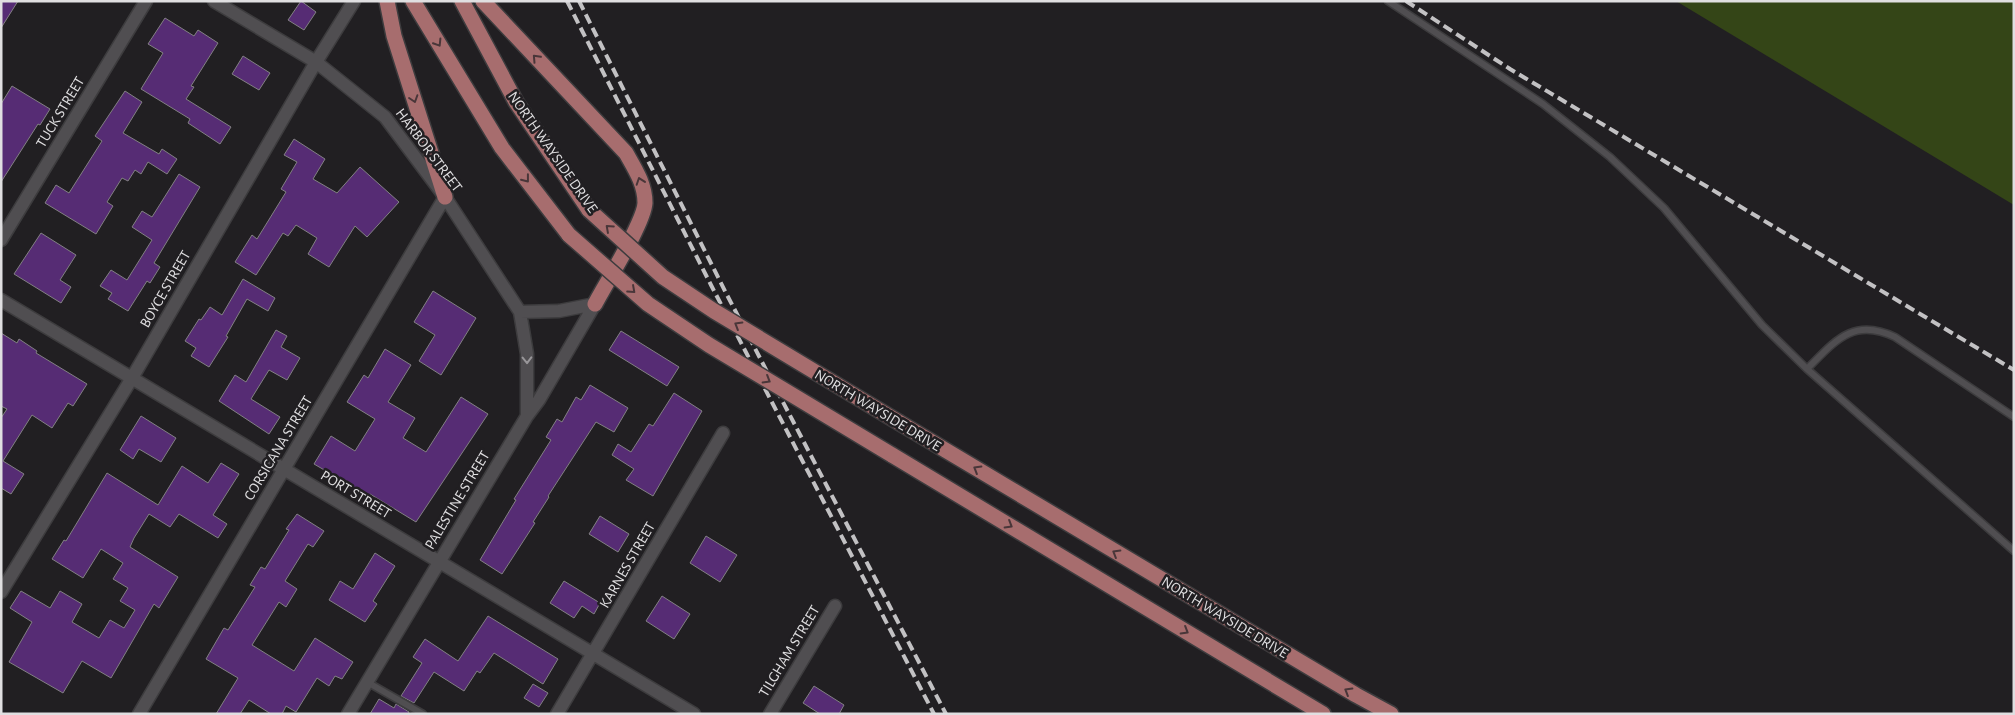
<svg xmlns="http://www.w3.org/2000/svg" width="2015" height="715" viewBox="0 0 2015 715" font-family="'Alegreya Sans',sans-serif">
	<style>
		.green { fill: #344517 }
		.building { fill: #562c74; stroke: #828083 }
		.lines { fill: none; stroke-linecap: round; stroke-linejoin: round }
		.lane-casing { stroke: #3d3c3e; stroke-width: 9 }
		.street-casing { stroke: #3d3c3e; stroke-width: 15 }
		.primary-casing { stroke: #3d3c3e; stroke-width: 18 }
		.lane { stroke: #504e51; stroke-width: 6 }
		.street { stroke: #504e51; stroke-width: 12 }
		.primary { stroke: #a76d6e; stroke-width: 15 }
		.rail { stroke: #c2c1c3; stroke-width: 4; stroke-dasharray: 10 5; stroke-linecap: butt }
		.primary-bridge-casing { stroke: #3d3c3e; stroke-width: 18; stroke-linecap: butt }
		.primary-bridge { stroke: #a76d6e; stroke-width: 15 }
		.oneway { stroke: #493639 }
		.oneway2 { stroke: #989699 }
		.labels { text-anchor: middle; stroke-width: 5; stroke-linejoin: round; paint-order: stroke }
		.street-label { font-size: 15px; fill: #e0dfe1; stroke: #211f22 }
	</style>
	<rect width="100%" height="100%" fill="#211f22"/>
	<!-- green -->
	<path class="green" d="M1676,1H2014V205Z"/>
	<!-- building -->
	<path class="building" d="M1,1H18L1,28Z
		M301,1L316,12L304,30L288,20Z
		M165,18L194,36L198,30L218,43L191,86L194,87L186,99L231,127L220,144L188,123L190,119L141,89L163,53L148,44Z
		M243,56L270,73L259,90L232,74Z
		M12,86L50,109L40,125L38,124L1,182V104Z
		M125,91L142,102L123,133L159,154L162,149L177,159L167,174L148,162L141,174L135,170L128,181L122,178L107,202L113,206L96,234L45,203L56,185L69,193L102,141L95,136Z
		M294,139L325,159L313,179L337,193L360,167L399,202L367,237L355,226L329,267L308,254L317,238L296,225L288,236L283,233L256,275L235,262L252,235L257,239L286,192L281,189L297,162L284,155Z
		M179,174L200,187L154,263L160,267L150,283L147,281L128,311L108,299L112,293L100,286L111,270L127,280L152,240L132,227L142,211L152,217Z
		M41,233L76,255L60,280L71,287L61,303L14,274Z
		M243,279L275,298L268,311L247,299L226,336L228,337L209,367L191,356L196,348L185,341L199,319L201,320L210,307L222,315Z
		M433,291L476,318L441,375L419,361L435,335L414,322Z
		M276,330L287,336L281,347L300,358L287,380L269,370L251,399L280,417L269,434L219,401L235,375L246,382Z
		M621,331L679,367L667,386L609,350Z
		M1,333L17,343L19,339L37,351L36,353L87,384L73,406L68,403L52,428L32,415L3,461L24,474L11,494L1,488V418L7,409L1,406Z
		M385,349L411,365L388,402L415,418L403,438L426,452L461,397L488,414L416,522L370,494L369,496L314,464L331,436L355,451L375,419L347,402L364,375L368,378Z
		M590,385L628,408L614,432L596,422L548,496L549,497L533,522L535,523L502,574L480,560L516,500L514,499L551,440L546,437L557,419L562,422L576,397L581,400Z
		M674,393L702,411L653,496L626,480L634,469L612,455L618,444L631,452L649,424L653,426Z
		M141,416L176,438L161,462L139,449L133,459L120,450Z
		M221,463L239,474L213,515L227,524L218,538L179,514L170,527L149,514L134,538L130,547L178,577L159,608L154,604L111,678L82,661L63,693L9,662L32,622L10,608L21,591L50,608L60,591L82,604L72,622L99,638L110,620L124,628L135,610L120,601L128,588L113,579L123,563L101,549L83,578L52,559L64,540L66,541L107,473L158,505L182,466L208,483Z
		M297,514L324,531L313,547L308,544L285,581L297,589L286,607L279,602L252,645L294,671L315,638L353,662L342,679L335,676L329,686L317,678L296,712L286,706L282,714H271L249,700L240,714H216L238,678L206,659L224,628L228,630L255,587L250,585L261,567L265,569L289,530L286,529Z
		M600,516L629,534L618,552L589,534Z
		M706,536L737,555L720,582L690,563Z
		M375,553L395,566L373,601L377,604L365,622L329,600L340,581L353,589Z
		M564,581L600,603L594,614L582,606L574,618L550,603Z
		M662,596L690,614L674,639L646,621Z
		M488,616L558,659L543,684L494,653L480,673L477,671L464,691L434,672L414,703L401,696L422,663L413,657L425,639L458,661Z
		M533,684L548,693L539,707L524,698Z
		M814,686L844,705L839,714H820L803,703Z
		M379,699L394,708L396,704L409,712L408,714H370Z"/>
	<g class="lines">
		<!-- lane casing -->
		<g class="lane-casing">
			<path id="lane" d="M1388,1L1543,104L1610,157L1664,208L1762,325L1807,369
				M2014,417L1895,337C1853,317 1835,341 1807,369L2014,551
				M367,682L423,714"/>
		</g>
		<!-- street casing -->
		<g class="street-casing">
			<path id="street" d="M214,1L316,62L385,117L445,197L520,312L527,354V416
				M1,240L146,1
				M1,300L694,714
				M520,312L559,311L595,304
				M1,592L132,378L316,62L354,1
				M139,714L445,197
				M348,714L527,416L539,400L595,304
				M557,714L723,433
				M770,714L835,606"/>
		</g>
		<!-- primary casing -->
		<g class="primary-casing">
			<path id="primary" d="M387,1L394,36L445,197
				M413,1L502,148L569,235
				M462,1L516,102L589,210
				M483,1L626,153C635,169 645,184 645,203C644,223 606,283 595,304
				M900,423L1356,695L1391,714
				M892,455L1323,714"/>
		</g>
		<!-- lane -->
		<use href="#lane" class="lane"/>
		<!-- street -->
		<use href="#street" class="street"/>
		<!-- primary -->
		<use href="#primary" class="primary"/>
		<!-- rail -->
		<path class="rail" d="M567,1L711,285L934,714
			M579,1L726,293L946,714
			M1406,1L1510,69L2014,370"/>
		<!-- primary-bridge casing -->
		<g class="primary-bridge-casing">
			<path id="primary-bridge" d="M589,210L663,277L714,311L900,423
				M569,235L648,304L709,345L892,455"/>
		</g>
		<!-- primary-bridge -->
		<use href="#primary-bridge" class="primary-bridge"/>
	</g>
	<!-- one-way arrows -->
	<defs><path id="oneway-chevron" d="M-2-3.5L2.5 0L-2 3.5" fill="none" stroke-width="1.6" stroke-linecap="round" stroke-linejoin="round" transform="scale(1.25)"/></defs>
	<g class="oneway">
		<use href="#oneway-chevron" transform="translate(438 43) rotate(58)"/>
		<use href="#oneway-chevron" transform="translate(536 58) rotate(-133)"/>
		<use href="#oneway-chevron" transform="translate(414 99) rotate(72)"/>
		<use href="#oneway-chevron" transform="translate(526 179) rotate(52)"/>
		<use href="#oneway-chevron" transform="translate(640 181) rotate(-109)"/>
		<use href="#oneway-chevron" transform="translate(609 228) rotate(-138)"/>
		<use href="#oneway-chevron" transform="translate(632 290) rotate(42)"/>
		<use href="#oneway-chevron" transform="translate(738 325) rotate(-149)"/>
		<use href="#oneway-chevron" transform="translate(767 380) rotate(31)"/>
		<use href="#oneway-chevron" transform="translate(977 469) rotate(-149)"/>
		<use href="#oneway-chevron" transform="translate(1009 525) rotate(31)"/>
		<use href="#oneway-chevron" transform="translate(1116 553) rotate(-149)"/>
		<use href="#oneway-chevron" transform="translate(1185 631) rotate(31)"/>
		<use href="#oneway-chevron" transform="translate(1348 691) rotate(-149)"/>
	</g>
	<use class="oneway2" href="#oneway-chevron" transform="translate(527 360) rotate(89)"/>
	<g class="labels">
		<!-- street labels -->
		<g class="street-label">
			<text transform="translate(60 112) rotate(-59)" y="5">TUCK STREET</text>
			<text transform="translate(429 150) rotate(53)" y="5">HARBOR STREET</text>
			<text transform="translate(553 152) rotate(55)" y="5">NORTH WAYSIDE DRIVE</text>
			<text transform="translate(165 289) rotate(-60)" y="5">BOYCE STREET</text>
			<text transform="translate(878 410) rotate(31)" y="5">NORTH WAYSIDE DRIVE</text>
			<text transform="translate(278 448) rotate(-59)" y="5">CORSICANA STREET</text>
			<text transform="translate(356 494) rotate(31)" y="5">PORT STREET</text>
			<text transform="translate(457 500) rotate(-59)" y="5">PALESTINE STREET</text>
			<text transform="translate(627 565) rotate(-60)" y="5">KARNES STREET</text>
			<text transform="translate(1225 617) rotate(31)" y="5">NORTH WAYSIDE DRIVE</text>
			<text transform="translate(789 651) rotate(-59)" y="5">TILGHAM STREET</text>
		</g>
	</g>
	<!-- border -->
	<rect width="2015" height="715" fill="none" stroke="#e0dfe1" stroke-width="5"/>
</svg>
